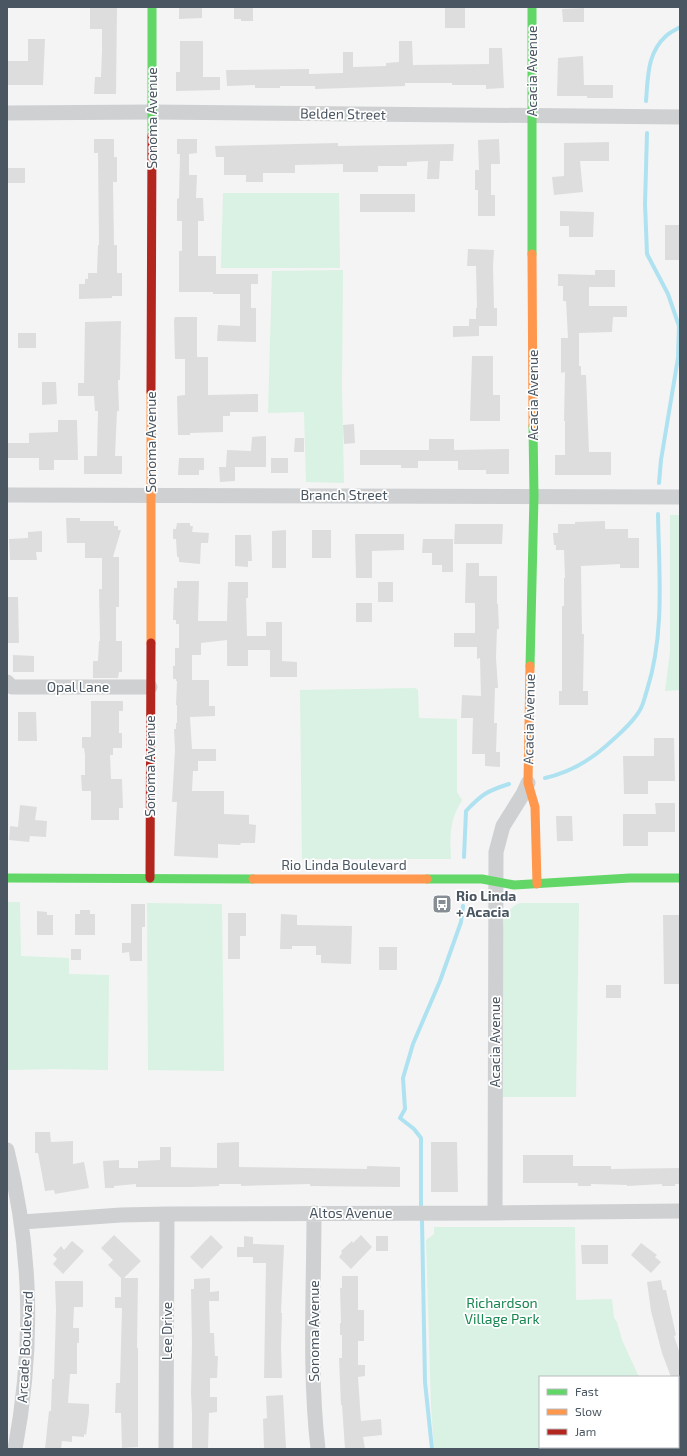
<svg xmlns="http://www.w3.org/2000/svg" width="687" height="1456" viewBox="0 0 687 1456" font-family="'Exo 2',sans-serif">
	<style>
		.green { fill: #d9f2e3 }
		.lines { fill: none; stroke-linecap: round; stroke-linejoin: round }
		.stream { stroke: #aee2f0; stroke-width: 4 }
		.building { fill: #ddddde }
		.street { stroke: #ced0d2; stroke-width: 15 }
		.fast { stroke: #63d668; stroke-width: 9 }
		.slow { stroke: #ff974d; stroke-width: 9 }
		.jam { stroke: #b3261e; stroke-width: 9 }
		.labels { text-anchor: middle; stroke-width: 3.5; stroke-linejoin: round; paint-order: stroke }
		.street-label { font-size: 14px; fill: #4a5661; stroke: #fff }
		.poi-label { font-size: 14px; font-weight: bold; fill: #4a5661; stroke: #fff; text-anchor: start }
		.park-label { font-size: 14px; fill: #17864f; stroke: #fff }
	</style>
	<rect width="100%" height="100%" fill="#f4f4f4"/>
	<!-- green -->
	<path class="green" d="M223,193H339L340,268H221Z
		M343,270L342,387L344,483L306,482L304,412L268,413L272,271Z
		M670,515H680V690L665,691L670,651Z
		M415,688L418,690L419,718L457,719V792L462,800C449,821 450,836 451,859H302L300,690Z
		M7,902H20L21,956L69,958V974L109,975L108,1070L55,1069L7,1070Z
		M147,903L222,904L224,1071L148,1070Z
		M521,903H579L576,1097H502V941L504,919L508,918C509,909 513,905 521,903Z
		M434,1227H575L576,1300L612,1299L614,1318L617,1322L622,1340L639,1377H540V1447H671L672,1449H434L431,1406L426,1240L434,1234Z"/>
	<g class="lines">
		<!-- stream -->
		<path class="stream" d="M646,101C648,77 647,53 666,36C670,32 676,30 680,27
			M647,133L645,204L647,254L668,294L679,326L678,358L661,460L659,483
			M545,778C567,773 589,761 606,746C617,736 635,721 641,708C644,702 645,696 647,690C665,634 659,572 658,514
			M464,857L466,811C482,794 487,791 509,784
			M421,1206V1138L414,1129L400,1118L405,1109L403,1078L413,1044L440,981L461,922L463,906
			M422,1220L425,1382L432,1449"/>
	</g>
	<!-- building -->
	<path class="building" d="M96,7H117L116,94H94L95,77H101L102,51V29H90V8H96Z
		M179,7H202V18L179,19Z
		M234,7H253V21H241V19H234Z
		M445,7H465V28H445Z
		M584,8V22H563L562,9Z
		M28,39H45L43,85H7V61H28Z
		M180,41H203V77H220V90L176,91V72H180Z
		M399,41H412L413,65L489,64V48H502L504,88L486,89V85H452V83H405V86L315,89V86H280V88H255V85L227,86L226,70L309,69V74L343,73V52H353V67L386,66V63L399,62Z
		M583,56L584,85H613V98H587V96H557L558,58Z
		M94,139H114V157H117V182H113L114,245H117V273H122V296H112V298L79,299V284H85V279H88V273H97L98,245H99L98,153H94Z
		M177,139H197V153L189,154V175H197L196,198H203L204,221H198V256H216V274H258V284H251V308H256V342L217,341L218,325L240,326V294H213V292H179V251H182V221H177V199L179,198L180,154H177Z
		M499,139L500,164H491V195H495V216H478V190H475V170H479L478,140Z
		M609,142V161H580L583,192L554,195L552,177L564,176V143Z
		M338,143V146L454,144L453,161H440L439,179H427L428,161L407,162V166H378V172H343V164L295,165V173H263V182H246V175H224V157H216L215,146Z
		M7,168H25V183H7Z
		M360,194H415V212H360Z
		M560,211L594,212L593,237H569V226H560Z
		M665,225H680V260H665Z
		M468,249L494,250L493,266L494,308H497V326H479V336L453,337V326H469V319H476V308H477L476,266H467Z
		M595,270H615V287H589V306H627V317H613L612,332L579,333V366H581V375H586L589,452H611V475H555V455H565V421H564L565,372L561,373V338H568L566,301H563V286H558V274L595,275Z
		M175,317H197V357H208V395L258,394V412H230V416H223V432L190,433V435H178L177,396L185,395V359H175L174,320Z
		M121,321L120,380H118L119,411H117L115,456H122V474H84V456H97L98,411H95L94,396H78V383H84L85,322Z
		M18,333H36V348H18Z
		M472,356H493V395H500V421H470Z
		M42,382H56L57,404L42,405Z
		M58,420H77L78,460H54V470H39V458H7V443H29V433L58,432Z
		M354,424L355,443L344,444L343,425Z
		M266,436V467H226L227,450L251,451L252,437Z
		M295,438H304V452H294Z
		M429,439H454V450L509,449V474H486V470H458V461H418V468H401V465H360V450H429Z
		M179,458H204V470H199V475H178Z
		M271,458H288V473H271Z
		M219,467H235V481L220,482Z
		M66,518H80V521H114V526H118V530H121L113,557H119V607H116V641H122V672H119L118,678H93V661H98L99,641H100L99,589H102V558H85V543H67Z
		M605,521V529H628V538H639V568H620V564L581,566L582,634H584L583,691H588V705H559V691H562V606H564V578H565L564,550H556V545H554L553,533H558V524H575V522Z
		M177,523H190V526H193L192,532L209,533L208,543H201L200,564L179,562V558L177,556L176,539H173V529H176Z
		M455,524H503L502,544H454Z
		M286,530V568H272V531Z
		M312,530H331V558H312Z
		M42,531V552H36L37,560H10L9,539L28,538V532Z
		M355,534H404V550L372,551V578H356Z
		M235,535H251L252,561H248V567L235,566Z
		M423,539H453V572H442V565H432V553H422Z
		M466,563H479V576H497V604H498L499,629H497L496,658L498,688H495L494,723H497L496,752H500V767L485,766V754H472L473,718H461L462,695L481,696L480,658L477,659V647H454V633H475V603H465Z
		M177,581H199L198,621H227L228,582H248V598H246L247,636H266V622H282V661L297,662V677H270V650H248V666H227V640L201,643V655H192V680H209V706H215V716L190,717L192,749H216V761H198V771H193L192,791H224V814L249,815V824L256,825L255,843H241L240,845L218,844V858L174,856L177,802H172L175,750L174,729H176V723H177V705H176L177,681H176V679H173V666H175V648H179V624H176V620H173L174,588H177Z
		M378,582H393V602H378Z
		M7,597H18L19,643H7Z
		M356,603H372V622H356Z
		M13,655L34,656V672H13Z
		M91,701H123V711H119V733H122V748H113V755H110L111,779H122L123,808H119V820H91V791H82L81,775H85V755L84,748H82V737H91Z
		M18,712H36L37,741H18Z
		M654,738H674L675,781H648V794H624L623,756H654Z
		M655,803H675V832H648V846H623V814H656Z
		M20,805L37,807L35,820L47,821L46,837L30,836L29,842L9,840L10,826L18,827Z
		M556,816H572L573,841H557Z
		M131,904H145V927H142V961H130L129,952L122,953V943H131Z
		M80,910H90V914H95V935H75V914H80Z
		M37,911L47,912V915H53V935H37Z
		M228,913H246V936H240V959H228Z
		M281,914L297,915V925L352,926L351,964L321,963V955H316V946H292V949H280Z
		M663,915H680V984H664Z
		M379,947H397V970H379Z
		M71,949H81V960H71Z
		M606,985H621V998H606Z
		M35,1132H50L51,1142L73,1141V1164L84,1162L89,1188L55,1194L54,1190L45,1191L38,1153H35Z
		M239,1142V1167L367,1169V1166L400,1167V1187L310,1186V1184L241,1186V1184H219V1186L191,1187H136V1184L114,1186V1188H105L103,1161L119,1160V1168H138V1161L160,1160V1147H171V1167L217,1168V1143Z
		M431,1142H457L458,1192H431Z
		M523,1155H573V1166H611V1169L680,1168V1184H675V1186H662V1184L627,1186V1185L591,1184V1186H578V1183H523Z
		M114,1235L141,1261L124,1278H138L137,1348H138V1447L122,1448L121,1413H115L116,1383H120L122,1308H115V1297H121V1278L108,1265L113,1260L101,1248Z
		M211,1235L223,1247L202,1269L190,1257Z
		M361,1235L372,1247L351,1269L339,1257L342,1253L341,1251L352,1241L353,1243Z
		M244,1236L253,1237V1244L284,1245L281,1313H282L281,1348L282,1378H264L266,1263H253V1257H237V1247H244Z
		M376,1236H388V1251H376Z
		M72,1241L84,1251L63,1274L53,1264L57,1259L53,1255L61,1246L64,1250Z
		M641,1243L657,1255L655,1257L661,1262L651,1273L631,1255Z
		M581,1245H608V1264H582Z
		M342,1276H358V1310H364V1341H358V1365H365V1376L358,1377L361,1421L381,1419L382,1435L363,1437L365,1449H345L342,1405H341L339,1358H342V1335H340V1323H341L340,1288H342Z
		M210,1278V1292L219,1291V1301H209L210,1333H214L215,1356H218L217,1378H210V1397H217V1412L209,1413L208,1449H192V1413L191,1393L192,1343L191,1289H194V1279Z
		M661,1280L663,1290H666L676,1335L674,1336L680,1354V1377H671L662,1353L651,1311L647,1282Z
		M55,1281H83V1307H74L73,1328H79V1343H77V1374H70L68,1403L89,1404V1413L86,1435L84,1434V1437L72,1436V1442L62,1441L61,1449H45L49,1411H51L52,1379H54L56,1310Z
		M283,1395L286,1448H264L263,1419L267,1418L266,1396Z"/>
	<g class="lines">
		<!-- street -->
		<path class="street" d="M7,113L152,112L680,117
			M7,495L680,497
			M7,682L12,687H150
			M7,1150C32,1251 34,1347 15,1449
			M314,1213C314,1291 309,1371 318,1449
			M495,1213L496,852L503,826L523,794L528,783
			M22,1222L121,1215L167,1214L495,1213L680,1211
			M166,1449L167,1214"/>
		<!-- fast -->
		<path class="fast" d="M532,7V254
			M152,136V7
			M530,666L534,496L533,426
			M7,878L253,879
			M427,879H482L514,885L630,878H680"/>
		<!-- slow -->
		<path class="slow" d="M532,254L533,426
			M151,643V392
			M530,666L528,783L535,807L537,884
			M253,879H427"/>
		<!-- jam -->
		<path class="jam" d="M151,392L152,136
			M150,878L151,643"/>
	</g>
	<!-- icons -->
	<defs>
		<g id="bus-square" transform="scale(1)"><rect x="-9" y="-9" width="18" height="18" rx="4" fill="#868d94" stroke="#fff"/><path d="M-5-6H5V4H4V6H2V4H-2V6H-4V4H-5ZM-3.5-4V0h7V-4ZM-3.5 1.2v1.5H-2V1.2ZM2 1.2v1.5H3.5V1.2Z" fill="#fff"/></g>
	</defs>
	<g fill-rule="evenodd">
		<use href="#bus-square" x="442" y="904"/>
	</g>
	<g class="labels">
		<!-- street labels -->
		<g class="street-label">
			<text transform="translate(532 71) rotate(-90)" y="5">Acacia Avenue</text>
			<text transform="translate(343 114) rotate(1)" y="5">Belden Street</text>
			<text transform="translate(152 118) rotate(-90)" y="5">Sonoma Avenue</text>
			<text transform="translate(533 395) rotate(-90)" y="5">Acacia Avenue</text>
			<text transform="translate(151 442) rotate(-90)" y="5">Sonoma Avenue</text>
			<text x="344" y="500">Branch Street</text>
			<text x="78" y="692">Opal Lane</text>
			<text transform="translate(529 719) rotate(-89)" y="5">Acacia Avenue</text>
			<text transform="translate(150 766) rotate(-90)" y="5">Sonoma Avenue</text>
			<text x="344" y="870">Rio Linda Boulevard</text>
			<text transform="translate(495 1042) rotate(-90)" y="5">Acacia Avenue</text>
			<text x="351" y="1218">Altos Avenue</text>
			<text transform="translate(167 1331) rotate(-90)" y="5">Lee Drive</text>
			<text transform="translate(314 1331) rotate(-90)" y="5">Sonoma Avenue</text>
			<text transform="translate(25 1347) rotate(-87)" y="5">Arcade Boulevard</text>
		</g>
		<!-- poi labels -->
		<g class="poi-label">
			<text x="456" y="901">Rio Linda<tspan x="456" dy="16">+ Acacia</tspan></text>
		</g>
		<!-- park labels -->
		<g class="park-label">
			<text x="502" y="1308">Richardson<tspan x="502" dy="16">Village Park</tspan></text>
		</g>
	</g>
	<!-- border -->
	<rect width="687" height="1456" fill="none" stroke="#4a5661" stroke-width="16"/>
	<!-- legend -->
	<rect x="539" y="1376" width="140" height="72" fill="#ffffff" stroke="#b7bbc0"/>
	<rect x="547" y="1389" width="20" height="6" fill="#63d668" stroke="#b7bbc0"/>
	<text x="575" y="1396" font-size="12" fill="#4a5661">Fast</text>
	<rect x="547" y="1409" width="20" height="6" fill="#ff974d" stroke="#b7bbc0"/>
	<text x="575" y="1416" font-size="12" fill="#4a5661">Slow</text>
	<rect x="547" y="1429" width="20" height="6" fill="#b3261e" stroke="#b7bbc0"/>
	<text x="575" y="1436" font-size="12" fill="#4a5661">Jam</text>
</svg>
